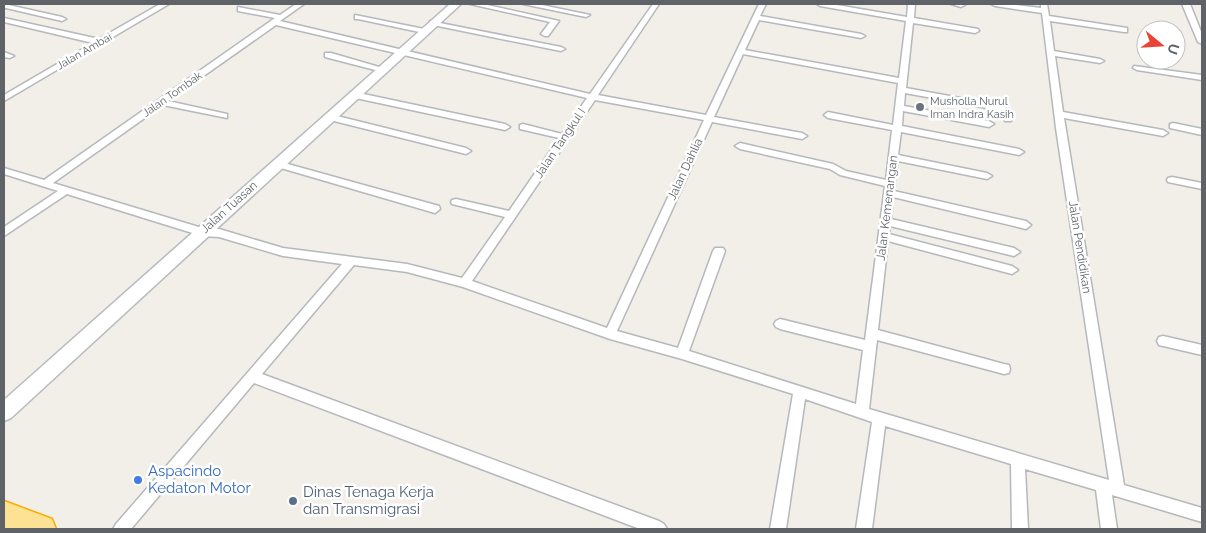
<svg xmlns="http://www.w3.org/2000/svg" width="1206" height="533" viewBox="0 0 1206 533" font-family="Raleway,sans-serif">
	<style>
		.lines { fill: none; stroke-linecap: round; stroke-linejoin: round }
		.street-casing { stroke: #b5b8bc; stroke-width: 3 }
		.secondary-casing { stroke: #b6babf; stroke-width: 3 }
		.highway-casing { stroke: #f9ab00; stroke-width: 3 }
		.street { fill: #fff; fill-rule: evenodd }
		.secondary { fill: #fff; fill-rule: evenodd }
		.highway { fill: #fde293; fill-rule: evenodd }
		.worship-dot { fill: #6b7280; stroke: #fff; stroke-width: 2 }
		.shop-dot { fill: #3f7fe0; stroke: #fff; stroke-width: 2 }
		.service-dot { fill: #5c6f8a; stroke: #fff; stroke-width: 2 }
		.labels { text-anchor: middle; stroke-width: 5; stroke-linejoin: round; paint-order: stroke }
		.far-street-label { font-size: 11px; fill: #5f6368; stroke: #fff }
		.far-worship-label { font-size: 11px; fill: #5b616d; stroke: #fff; text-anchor: start }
		.street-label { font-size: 12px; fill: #5f6368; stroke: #fff }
		.near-shop-label { font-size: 15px; fill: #366cbe; stroke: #fff; text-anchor: start }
		.near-service-label { font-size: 15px; fill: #4e5e75; stroke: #fff; text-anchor: start }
	</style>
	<rect width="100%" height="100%" fill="#f1efe8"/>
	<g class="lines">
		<!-- street casing -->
		<g class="street-casing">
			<path id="street" d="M4,4L62,17L66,19L62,21L6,8H4Z
				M160,4H169L4,101V95L93,43L4,22V18L99,39Z
				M296,4H304L280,21L590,94L653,4H659L598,95L706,115L759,4H766L760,16L861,34L865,36L861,38L759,20L745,50L899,78L906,21L820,6L817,4H831L907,17L908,4H915L914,18L978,29L979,31L975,33L913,23L906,88L1004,106L1010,111L1012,119L1011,121H1005L1002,112L998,110L905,93L904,106L989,121L994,124L989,127L903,111L902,126L1019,149L1024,152L1019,155L901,132L898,155L987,173L992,176L987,179L898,161L894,191L1026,221L1031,225L1026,229L893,197L891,219L1014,248L1020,252L1014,256L890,226L889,234L1012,266L1018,270L1012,274L888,241L878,330L1004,364L1009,365L1010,369L1009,373L1004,374L877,340L869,409L1109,480L1056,128L1042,13L995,6L991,4H1009L1041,8V4H1047L1049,16L1127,28V32H1124L1050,21L1054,51L1100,59L1104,61L1100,63L1055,56L1063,112L1163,130L1168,133L1163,136L1064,118L1124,485L1202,508V522L1112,495L1117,529H1101L1096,490L1025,469L1028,529H1012L1011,464L885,426L872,529H856L872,422L805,399L786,529H770L793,394L682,359L610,339L463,287L407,272L354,265L262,374L659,521L664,524L667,529H640L254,383L131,529H113L116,524L342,264L283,256L219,237L202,236L67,194L4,236V227L58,191L4,174V168L44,180L275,18L238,11V7L280,15ZM276,25L587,98L562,134L523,124L520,125V129L559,138L509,211L456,199L452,200L451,202L452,204L505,217L462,278L407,264L283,248L219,229L202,228L53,183L163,105L227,118V114L168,101ZM743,54L898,83L893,125L828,112L824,115L828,118L892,130L886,180L846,171L833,164L740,143L735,146L740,149L830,169L840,175L885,186L865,340L780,319L776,321L774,324L776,327L780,329L863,350L856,404L689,351L725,251L723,248H715L713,251L678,348L617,331L712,122L802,139L807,136L802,133L714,117ZM595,100L704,120L607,328L472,281Z
				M470,4H483L559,21L548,36H545L541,34L550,22Z
				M523,4H537L590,15L586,17Z
				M951,4H964L965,5L961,7Z
				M1182,4H1190L1202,34V44L1198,42Z
				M355,15L424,29L428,31L424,33L358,19H355Z
				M430,21L561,47L565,49L561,51L433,25H430Z
				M4,52L14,56L10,58L4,57Z
				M325,53H331L386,69L379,71L325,57Z
				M1134,66L1202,75V80L1137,70L1133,68Z
				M354,92L505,124L510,127L505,130L351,97L350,95Z
				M329,114L466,148L471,151L466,154L326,119L325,117Z
				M1173,123L1202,129V135L1170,128V124Z
				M277,161L439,206L440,209L435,213L274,166L272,164Z
				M1172,177L1202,183V189L1168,182L1167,180L1168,178Z
				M1163,336L1202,345V355L1159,345L1157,341L1159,337Z"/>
		</g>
		<!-- secondary casing -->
		<g class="secondary-casing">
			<path id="secondary" d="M450,4H461L11,418L4,421V400Z"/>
		</g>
		<!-- highway casing -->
		<g class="highway-casing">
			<path id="highway" d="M4,501L52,519L56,529H4Z"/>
		</g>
		<!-- street -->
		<use href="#street" class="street"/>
		<!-- secondary -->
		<use href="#secondary" class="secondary"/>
		<!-- highway -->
		<use href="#highway" class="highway"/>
	</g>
	<!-- markers -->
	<circle class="worship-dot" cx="920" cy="107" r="5"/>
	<circle class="shop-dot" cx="138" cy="480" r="5"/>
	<circle class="service-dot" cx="293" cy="501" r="5"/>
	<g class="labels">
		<!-- far-street labels -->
		<g class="far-street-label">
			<text transform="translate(84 51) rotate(-30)" y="4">Jalan Ambai</text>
			<text transform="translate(172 94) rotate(-35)" y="4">Jalan Tombak</text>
		</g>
		<!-- far-worship labels -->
		<g class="far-worship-label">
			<text x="930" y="105">Musholla Nurul<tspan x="930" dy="13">Iman Indra Kasih</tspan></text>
		</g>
		<!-- street labels -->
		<g class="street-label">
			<text transform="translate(560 143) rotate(-56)" y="4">Jalan Tangkul I</text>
			<text transform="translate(685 169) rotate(-65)" y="4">Jalan Dahlia</text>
			<text transform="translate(229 207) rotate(-42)" y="4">Jalan Tuasan</text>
			<text transform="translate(887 208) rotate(-83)" y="4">Jalan Kemenangan</text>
			<text transform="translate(1080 247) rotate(81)" y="4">Jalan Pendidikan</text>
		</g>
		<!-- near-shop labels -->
		<g class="near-shop-label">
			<text x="148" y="476">Aspacindo<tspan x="148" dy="17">Kedaton Motor</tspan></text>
		</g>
		<!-- near-service labels -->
		<g class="near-service-label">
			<text x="303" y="497">Dinas Tenaga Kerja<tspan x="303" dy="17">dan Transmigrasi</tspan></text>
		</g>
	</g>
	<!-- border -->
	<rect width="1206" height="533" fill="none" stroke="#5f6368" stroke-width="10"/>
	<!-- north arrow -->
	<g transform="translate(1161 45) rotate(108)"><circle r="24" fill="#ffffff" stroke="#bfc1c3"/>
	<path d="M0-4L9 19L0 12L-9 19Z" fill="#ea4335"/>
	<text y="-8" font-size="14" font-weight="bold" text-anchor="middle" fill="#5f6368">U</text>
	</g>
</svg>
